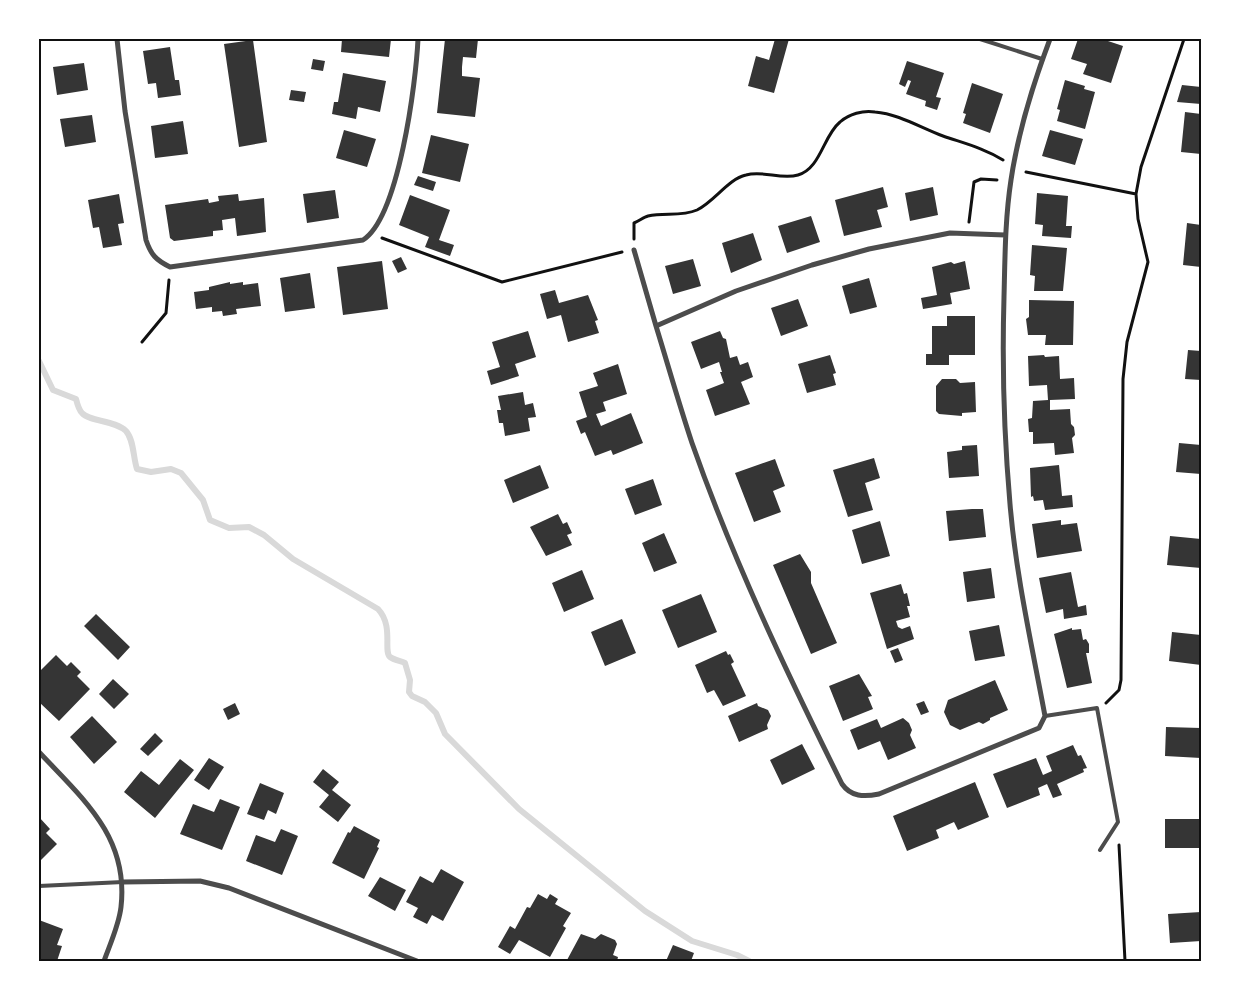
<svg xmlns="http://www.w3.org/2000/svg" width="1240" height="1000" viewBox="0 0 1240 1000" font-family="'IBM Plex Sans',sans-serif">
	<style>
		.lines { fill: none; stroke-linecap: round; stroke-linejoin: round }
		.stream { stroke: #d9d9d9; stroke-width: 6 }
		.building { fill: #353535 }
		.path { stroke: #111; stroke-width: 3 }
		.service { stroke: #4c4c4c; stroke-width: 4 }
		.minor { stroke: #4c4c4c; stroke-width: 5 }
		.neatline { fill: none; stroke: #111; stroke-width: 2 }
	</style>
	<rect width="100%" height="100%" fill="#fff"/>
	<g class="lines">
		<!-- stream -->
		<path class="stream" d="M39,361L53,390L76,399C77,403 79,410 82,413C90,422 115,420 126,431C134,440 133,457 137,469L151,472L171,469L181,473L203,500L210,520L229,528L249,527L264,535L293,559L378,609C394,626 383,651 390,657C394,660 401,661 405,663L410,680L409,692L412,696L425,702L436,713L445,734L519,809L645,911L692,941L737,955L749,961"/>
	</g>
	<!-- building -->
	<path class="building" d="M342,39H391L389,57L341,52Z
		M445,39H478L476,58L463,57L462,67V76L480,78L475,117L437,113Z
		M775,39H789L774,93L748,86L756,56L769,60Z
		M1078,39H1102L1123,46L1111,83L1083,74L1087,64L1071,59Z
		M253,40L267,142L239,147L224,44Z
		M170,47L175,80H179L181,95L158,98L156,83L148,84L143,51Z
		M313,59L325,61L323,71L311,69Z
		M907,61L944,73L936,97L941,98L937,110L925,106L926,101L906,94L911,81L908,80L905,87L899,84Z
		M84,63L88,90L57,95L53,67Z
		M343,73L386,81L380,112L358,107L356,119L332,114L334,102H338Z
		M1065,80L1085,86L1084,89L1095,92L1085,129L1057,121L1060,110L1057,109Z
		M972,83L1003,94L990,133L963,123L966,114L963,113Z
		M1182,85L1201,87V104L1177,102Z
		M291,90L306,92L304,102L289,100Z
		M1185,112L1201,114V154L1181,152Z
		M92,115L96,142L65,147L60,119Z
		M183,121L188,154L155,158L151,126Z
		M344,130L376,139L367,167L336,158Z
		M1050,130L1083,139L1075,165L1042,156Z
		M431,135L469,144L460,182L422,173Z
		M418,176L436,182L433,191L414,185Z
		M883,187L888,207L877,210L882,227L844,236L835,200Z
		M933,187L938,215L910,221L905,193Z
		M335,190L339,218L307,223L303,194Z
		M1037,193L1068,196L1066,226H1072L1071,238L1042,236L1043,225L1035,224Z
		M119,194L124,223L118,224L122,245L103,248L99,227L93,228L88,200Z
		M238,194L239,201L264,198L266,232L237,236L235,218L222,220L223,230L213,231V236L174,241L170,238L165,205L208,199L209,203L219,201L218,196Z
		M410,195L450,210L439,240L454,245L450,256L425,247L429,237L399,225Z
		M811,216L820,242L787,253L778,226Z
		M1187,223L1201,225V267L1183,265Z
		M753,233L762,260L731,273L722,243Z
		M1032,245L1067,248L1063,291H1034L1035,276L1030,275Z
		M401,257L407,269L398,273L392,261Z
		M693,259L701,286L673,294L665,266Z
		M382,261L388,309L343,315L337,267Z
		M965,261L970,289L950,293L952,304L923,309L921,298L937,295L932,267L951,262L954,264Z
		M310,273L315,308L285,312L280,278Z
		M869,278L877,307L850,314L842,286Z
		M230,282V284L243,282V285L258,283L261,306L236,309L237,314L223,316L222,311L212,312V307L196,309L194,292L209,290V287Z
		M555,290L559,303L588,295L598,320L595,321L599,333L568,342L561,315L547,319L540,294Z
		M798,299L808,326L781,336L771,308Z
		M1029,300L1074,301L1073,345H1045L1046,335H1028L1026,319L1029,317Z
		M947,316H975V355H949V365H926V354H932V326H947Z
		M528,331L536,357L515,364L519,376L491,385L487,371L500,367L492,342Z
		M720,331L723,338L726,339L730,358L737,356L740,365L748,362L753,377L741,382L750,404L715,416L706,390L724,383L720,372H722L719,362L701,369L691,342Z
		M1188,350L1201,351V380L1185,379Z
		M830,355L836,373L833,374L836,385L807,393L798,364Z
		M1044,355L1045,357L1059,356L1060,379L1074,378L1075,399L1050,400V410L1070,409L1071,424L1074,427L1075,435L1072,438L1074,453L1055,455L1054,443L1033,444V432H1029L1028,419L1032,418L1033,401L1048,400L1047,385L1029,386L1028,356Z
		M618,364L627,394L603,402L606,411L596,414L601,426L631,413L643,443L613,455L611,450L595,456L585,432L581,434L576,421L587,417L579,392L598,386L593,373Z
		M942,379H956L960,383L975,382L976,412L962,413V416L939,414L936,411V386Z
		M523,392L525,405L533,403L536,417L528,418L530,431L505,436L503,423H499L497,410H501L498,396Z
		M1179,443L1201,445V474L1176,472Z
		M977,445L979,476L949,478L947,452L962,450V446Z
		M874,458L880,478L865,483L873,510L848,517L833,470Z
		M775,459L785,486L773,491L781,512L754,522L735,473Z
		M540,465L549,488L513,503L504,480Z
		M1059,465L1062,496L1072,495L1073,507L1045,510L1043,500L1034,501L1033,496L1031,497L1030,468Z
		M653,479L662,505L635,515L625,489Z
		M972,509H983L986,537L949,541L946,511Z
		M558,514L563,524L567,522L572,533L567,535L572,545L546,556L530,527Z
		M1061,520V525L1077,523L1082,551L1037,558L1032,524Z
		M880,521L890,556L862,564L852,530Z
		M664,533L677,563L654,572L642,543Z
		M1170,536L1201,539V568L1167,565Z
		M800,554L811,572V583L837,643L811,654L773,565Z
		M991,568L995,598L967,602L963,572Z
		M582,570L594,599L564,612L552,583Z
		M1071,572L1078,607L1086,605L1087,615L1064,619L1063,609L1046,613L1039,578Z
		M901,584L904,594L907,593L910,606H907L910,617L896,621L898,627L902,629L910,626L914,639L887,649L870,593Z
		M701,594L717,632L678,648L662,610Z
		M96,614L130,647L118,660L84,626Z
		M622,619L636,653L605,666L591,632Z
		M999,625L1005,656L975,661L969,631Z
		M1072,628V630L1081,629L1083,640L1086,639L1089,644V653H1086L1092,683L1067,688L1054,634Z
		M1172,632L1201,635V665L1169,661Z
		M898,648L903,660L895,663L890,651Z
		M726,651L728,655L730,654L734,662L731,664L746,696L723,706L714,690L707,693L695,665Z
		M56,655L67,666L71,662L81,672L77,676L90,689L59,721L39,702V672Z
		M859,674L872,696L868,697L873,709L843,721L829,686Z
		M113,679L129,694L114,709L99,694Z
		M995,680L1008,710L990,718V720L983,724L979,722L960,730L950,725L944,712L948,700Z
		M924,701L929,712L921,715L916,704Z
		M235,703L240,714L228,720L223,709Z
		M757,703L758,706L768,710L771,716L767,725L768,729L739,742L728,716Z
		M92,716L117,742L94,764L70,737Z
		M903,718L909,723L912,730L910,735L916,748L888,760L880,741L858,750L850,730L877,719L881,728Z
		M1166,727L1201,728V758L1165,756Z
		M155,733L163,741L148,756L140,749Z
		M802,744L815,769L782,785L770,760Z
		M1073,745L1078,756L1081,755L1087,768L1083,769L1084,772L1057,784L1062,795L1053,798L1047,784L1038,788L1040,795L1007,808L993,774L1036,758L1043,775L1052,771L1046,756Z
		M209,758L224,767L209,790L194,780Z
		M180,759L194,770L155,818L124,792L141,771L159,785Z
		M323,769L339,782L332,790L351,805L338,822L319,807L329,795L313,782Z
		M975,782L989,817L958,830L954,822L936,830L939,838L907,851L893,816Z
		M260,783L284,793L276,814L268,810L264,820L247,814Z
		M220,799L240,807L222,850L180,834L193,804L214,812Z
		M39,817L50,829L46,833L57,844L39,862Z
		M1165,819H1201V848H1165Z
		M354,826L380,840L377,847L379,848L364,879L332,863L348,832L350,833Z
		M281,829L298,836L282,875L246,861L256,835L275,842Z
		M441,869L464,882L443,921L432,915L427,924L413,917L418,908L406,902L420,876L433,883Z
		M380,877L406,890L395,911L368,896Z
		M538,894L547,899L550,894L558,899L555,904L571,913L563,926L566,928L550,957L519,940L510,954L498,947L510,926L515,929L527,907L530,908Z
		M1201,912V941L1170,943L1168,914Z
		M39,920L63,929L57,945L62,946L57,961H39Z
		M581,934L595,939L601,934L615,940L617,944L613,955L618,957L617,961L567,960Z
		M673,945L694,953L691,961H666Z"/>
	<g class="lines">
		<!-- path -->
		<path class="path" d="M1026,172L1136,194
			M969,222L974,182L981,179L997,180
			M382,238L502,282L622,252
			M634,239V223C639,221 644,217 648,216C664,212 681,217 697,210C715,201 728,179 746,175C763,170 781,180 798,175C821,168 823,136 840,122C849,114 863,110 875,112C899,114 921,128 943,136C963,143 984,148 1003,160
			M142,342L166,313L169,280
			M1106,703L1119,690L1121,680L1123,379L1127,342L1148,262L1138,219L1136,194L1141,167L1184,39
			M1119,845L1125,961"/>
		<!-- service -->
		<path class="service" d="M980,39L1042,59
			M1045,716L1097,708L1118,822L1100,850
			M39,886L123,882"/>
		<!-- minor -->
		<path class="minor" d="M117,39L125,111L146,240C151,255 156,260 170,267L363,240C399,217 416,82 418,39
			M1005,235L950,233L869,249L812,265L736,291L656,326C668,365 679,404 692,443C733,560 787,673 842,784C851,797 864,797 879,794L1039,728L1045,716C1032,646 1016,576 1010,504C1004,435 1002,366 1004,297C1005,258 1005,219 1011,180C1018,133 1033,84 1050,39
			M634,250L656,326
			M39,752C83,799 129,837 121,907C119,925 110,944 104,961
			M123,882L200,881L229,888L417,961"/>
	</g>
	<!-- border -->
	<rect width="1240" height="1000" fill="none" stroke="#ffffff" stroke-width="80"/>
	<rect x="40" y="40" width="1160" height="920" class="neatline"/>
</svg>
